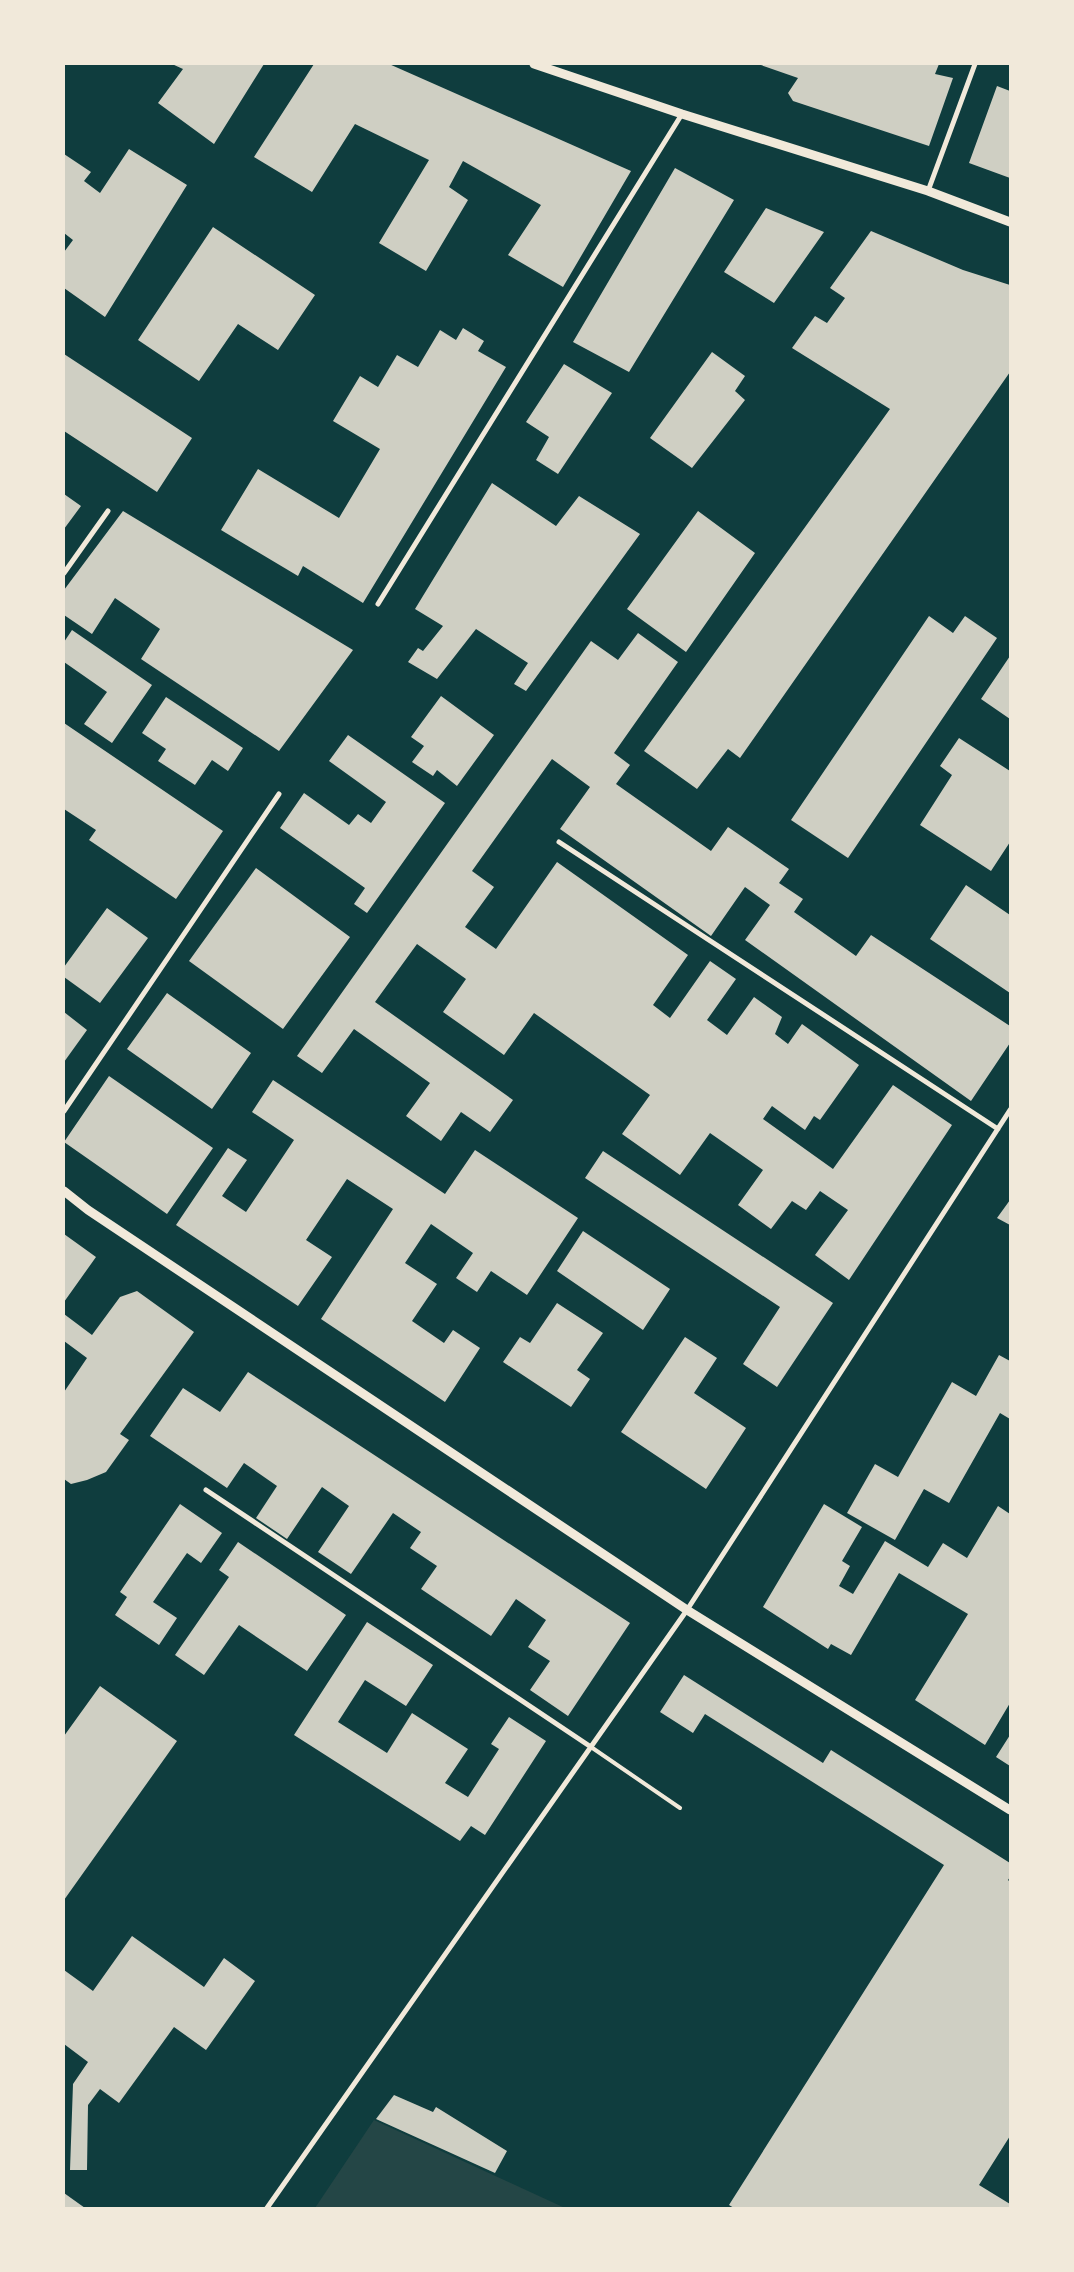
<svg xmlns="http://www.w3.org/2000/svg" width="1074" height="2272" viewBox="0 0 1074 2272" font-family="Quicksand,sans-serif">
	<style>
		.green { fill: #244646 }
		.building { fill: #cfcfc3 }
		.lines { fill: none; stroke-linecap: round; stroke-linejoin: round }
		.service { stroke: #f1e9da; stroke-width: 4 }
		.minor { stroke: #f1e9da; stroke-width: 5 }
		.tertiary { stroke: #f1e9da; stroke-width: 9 }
	</style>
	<rect width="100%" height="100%" fill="#0f3d3e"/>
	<!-- green -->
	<path class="green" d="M374,2120L565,2208H315Z"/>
	<!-- building -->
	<path class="building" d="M172,64H264L214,144L158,103L183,69Z
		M314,64H389L631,171L563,287L508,255L541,205L463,161L449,187L468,200L426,271L379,243L429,160L355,124L312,192L254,157Z
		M758,64H939L935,74L953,78L929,146L793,101L788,93L798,78Z
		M997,86L1010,91V178L969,163Z
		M129,149L187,185L105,317L64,288V252L73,240L64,233V154L91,172L84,181L100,193Z
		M675,168L734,200L629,372L573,342Z
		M766,208L824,232L774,303L724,272Z
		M213,227L315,295L278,350L238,324L199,381L138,340Z
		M871,231L963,270L1010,285V372L740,758L728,749L697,789L644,751L890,409L792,348L815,316L827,323L845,298L830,288Z
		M463,328L484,341L478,351L506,367L363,603L303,566L298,576L221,530L258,469L339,518L380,449L333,421L360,376L378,387L397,355L418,367L440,330L456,340Z
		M712,352L745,376L735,391L745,400L692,468L650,438Z
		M64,354L192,438L157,492L64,431Z
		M564,364L612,393L558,474L536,460L549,437L526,422Z
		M492,483L556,526L579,496L640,534L526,691L514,684L528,663L476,629L437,679L408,662L418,648L423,651L443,626L415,609Z
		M64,494L81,506L64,529Z
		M123,511L353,650L279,751L141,659L160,629L115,598L92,634L64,615V590Z
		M698,511L755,553L686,652L627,609Z
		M929,616L953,633L965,616L997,638L848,858L791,820Z
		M72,630L152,685L112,743L84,724L107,692L64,662V642Z
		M638,633L678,662L614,753L630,765L616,784L711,851L728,827L789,869L779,883L803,899L794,912L856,956L871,935L1010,1026V1043L971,1101L745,940L770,905L745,887L711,936L560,829L590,787L552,759L472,871L494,887L465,927L496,949L557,862L688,955L653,1005L670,1018L710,961L736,979L707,1020L727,1035L754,997L782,1017L775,1034L788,1044L802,1024L859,1065L820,1120L814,1116L805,1130L772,1106L763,1119L833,1169L893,1085L952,1125L849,1280L815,1255L848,1210L820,1191L806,1210L792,1201L771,1229L738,1205L763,1170L710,1133L680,1175L622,1134L650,1095L534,1013L504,1055L443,1012L466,979L417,944L375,1002L513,1100L490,1132L461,1112L441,1141L406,1116L430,1083L354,1029L322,1073L297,1056L591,641L618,660Z
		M1010,656V719L981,699Z
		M441,696L494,735L457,786L437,770L433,776L412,762L424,746L411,737Z
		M166,697L243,748L228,771L212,760L195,785L158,761L166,749L142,733Z
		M64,723L223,831L176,899L89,840L96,830L64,809Z
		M348,735L445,803L367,913L354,904L365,888L280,828L304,793L349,825L358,814L371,823L386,802L329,761Z
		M959,738L1010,771V842L991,871L920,825L952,775L940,766Z
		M256,868L350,937L283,1029L189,961Z
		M966,885L1010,915V993L930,939Z
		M107,908L148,938L100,1003L64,977V967Z
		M167,993L251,1053L212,1109L127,1049Z
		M64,1012L87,1030L64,1062Z
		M109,1076L213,1148L167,1214L64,1142Z
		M273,1080L445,1194L475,1150L578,1218L527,1295L491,1271L477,1292L456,1278L473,1253L431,1224L405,1263L437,1284L412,1321L444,1343L453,1330L480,1348L445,1402L321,1319L393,1209L347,1179L306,1240L332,1257L298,1306L176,1225L228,1148L247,1160L222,1196L246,1212L294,1140L252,1112Z
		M603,1151L833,1303L777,1387L743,1364L780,1307L585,1178Z
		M1010,1200V1225L997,1218Z
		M583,1231L670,1289L643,1330L557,1271Z
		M64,1234L96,1257L64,1302Z
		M137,1291L194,1332L120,1434L129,1440L106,1472L87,1480L71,1484L64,1479V1392L87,1358L64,1341V1314L92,1335L120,1297Z
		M557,1303L603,1333L577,1370L590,1379L571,1407L503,1362L520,1337L530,1343Z
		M685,1337L717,1358L694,1393L746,1428L706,1489L621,1432Z
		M999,1355L1010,1361V1419L1000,1413L949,1503L924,1489L895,1540L847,1513L875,1464L898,1477L952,1382L976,1396Z
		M248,1372L630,1623L568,1716L530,1690L550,1661L528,1647L546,1620L516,1599L491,1636L421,1589L437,1566L410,1548L421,1532L393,1513L351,1574L318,1552L349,1506L322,1487L287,1539L256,1518L277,1486L244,1463L227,1488L150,1436L183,1388L220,1412Z
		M180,1504L222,1533L201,1563L187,1553L153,1602L177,1618L159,1645L115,1615L127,1597L120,1592Z
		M824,1504L862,1527L842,1561L850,1566L839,1586L853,1594L885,1541L928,1567L943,1543L967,1558L998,1506L1010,1514V1703L985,1745L915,1700L968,1614L899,1573L851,1655L831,1644L828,1649L763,1607Z
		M238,1542L346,1615L307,1671L239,1625L204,1675L175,1655L229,1577L219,1570Z
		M367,1622L433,1665L406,1706L365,1680L338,1722L387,1753L412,1713L468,1749L445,1783L468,1797L499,1749L491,1744L509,1717L546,1741L485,1835L471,1826L460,1841L294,1735Z
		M684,1675L823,1763L831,1750L1010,1863V1877L1008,1880L1010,1882V2136L979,2185L1010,2204V2208H734L729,2205L944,1865L705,1714L693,1733L660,1712Z
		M100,1686L177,1741L64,1900V1736Z
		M1010,1735V1766L996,1757Z
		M132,1936L204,1987L224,1958L255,1981L206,2050L174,2027L119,2103L100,2089L88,2105L87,2170H70L73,2084L88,2062L64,2044V1970L93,1991Z
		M394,2095L433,2112L436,2107L507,2151L495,2173L376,2119Z
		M64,2193L85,2208H64Z"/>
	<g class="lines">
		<!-- service -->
		<path class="service" d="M591,1747L680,1808"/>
		<!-- minor -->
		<path class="minor" d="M928,191L975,64
			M64,573L108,511
			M378,604L682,114
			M559,842L998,1129
			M64,1111L279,794
			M206,1490L591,1747
			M267,2208L687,1610L1010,1110"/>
		<!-- tertiary -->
		<path class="tertiary" d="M534,64L682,114L928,191L1010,222
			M64,1191L88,1210L687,1610L1010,1810"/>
	</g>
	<!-- border -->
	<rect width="1074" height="2272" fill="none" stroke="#f1e9da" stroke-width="130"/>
</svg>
